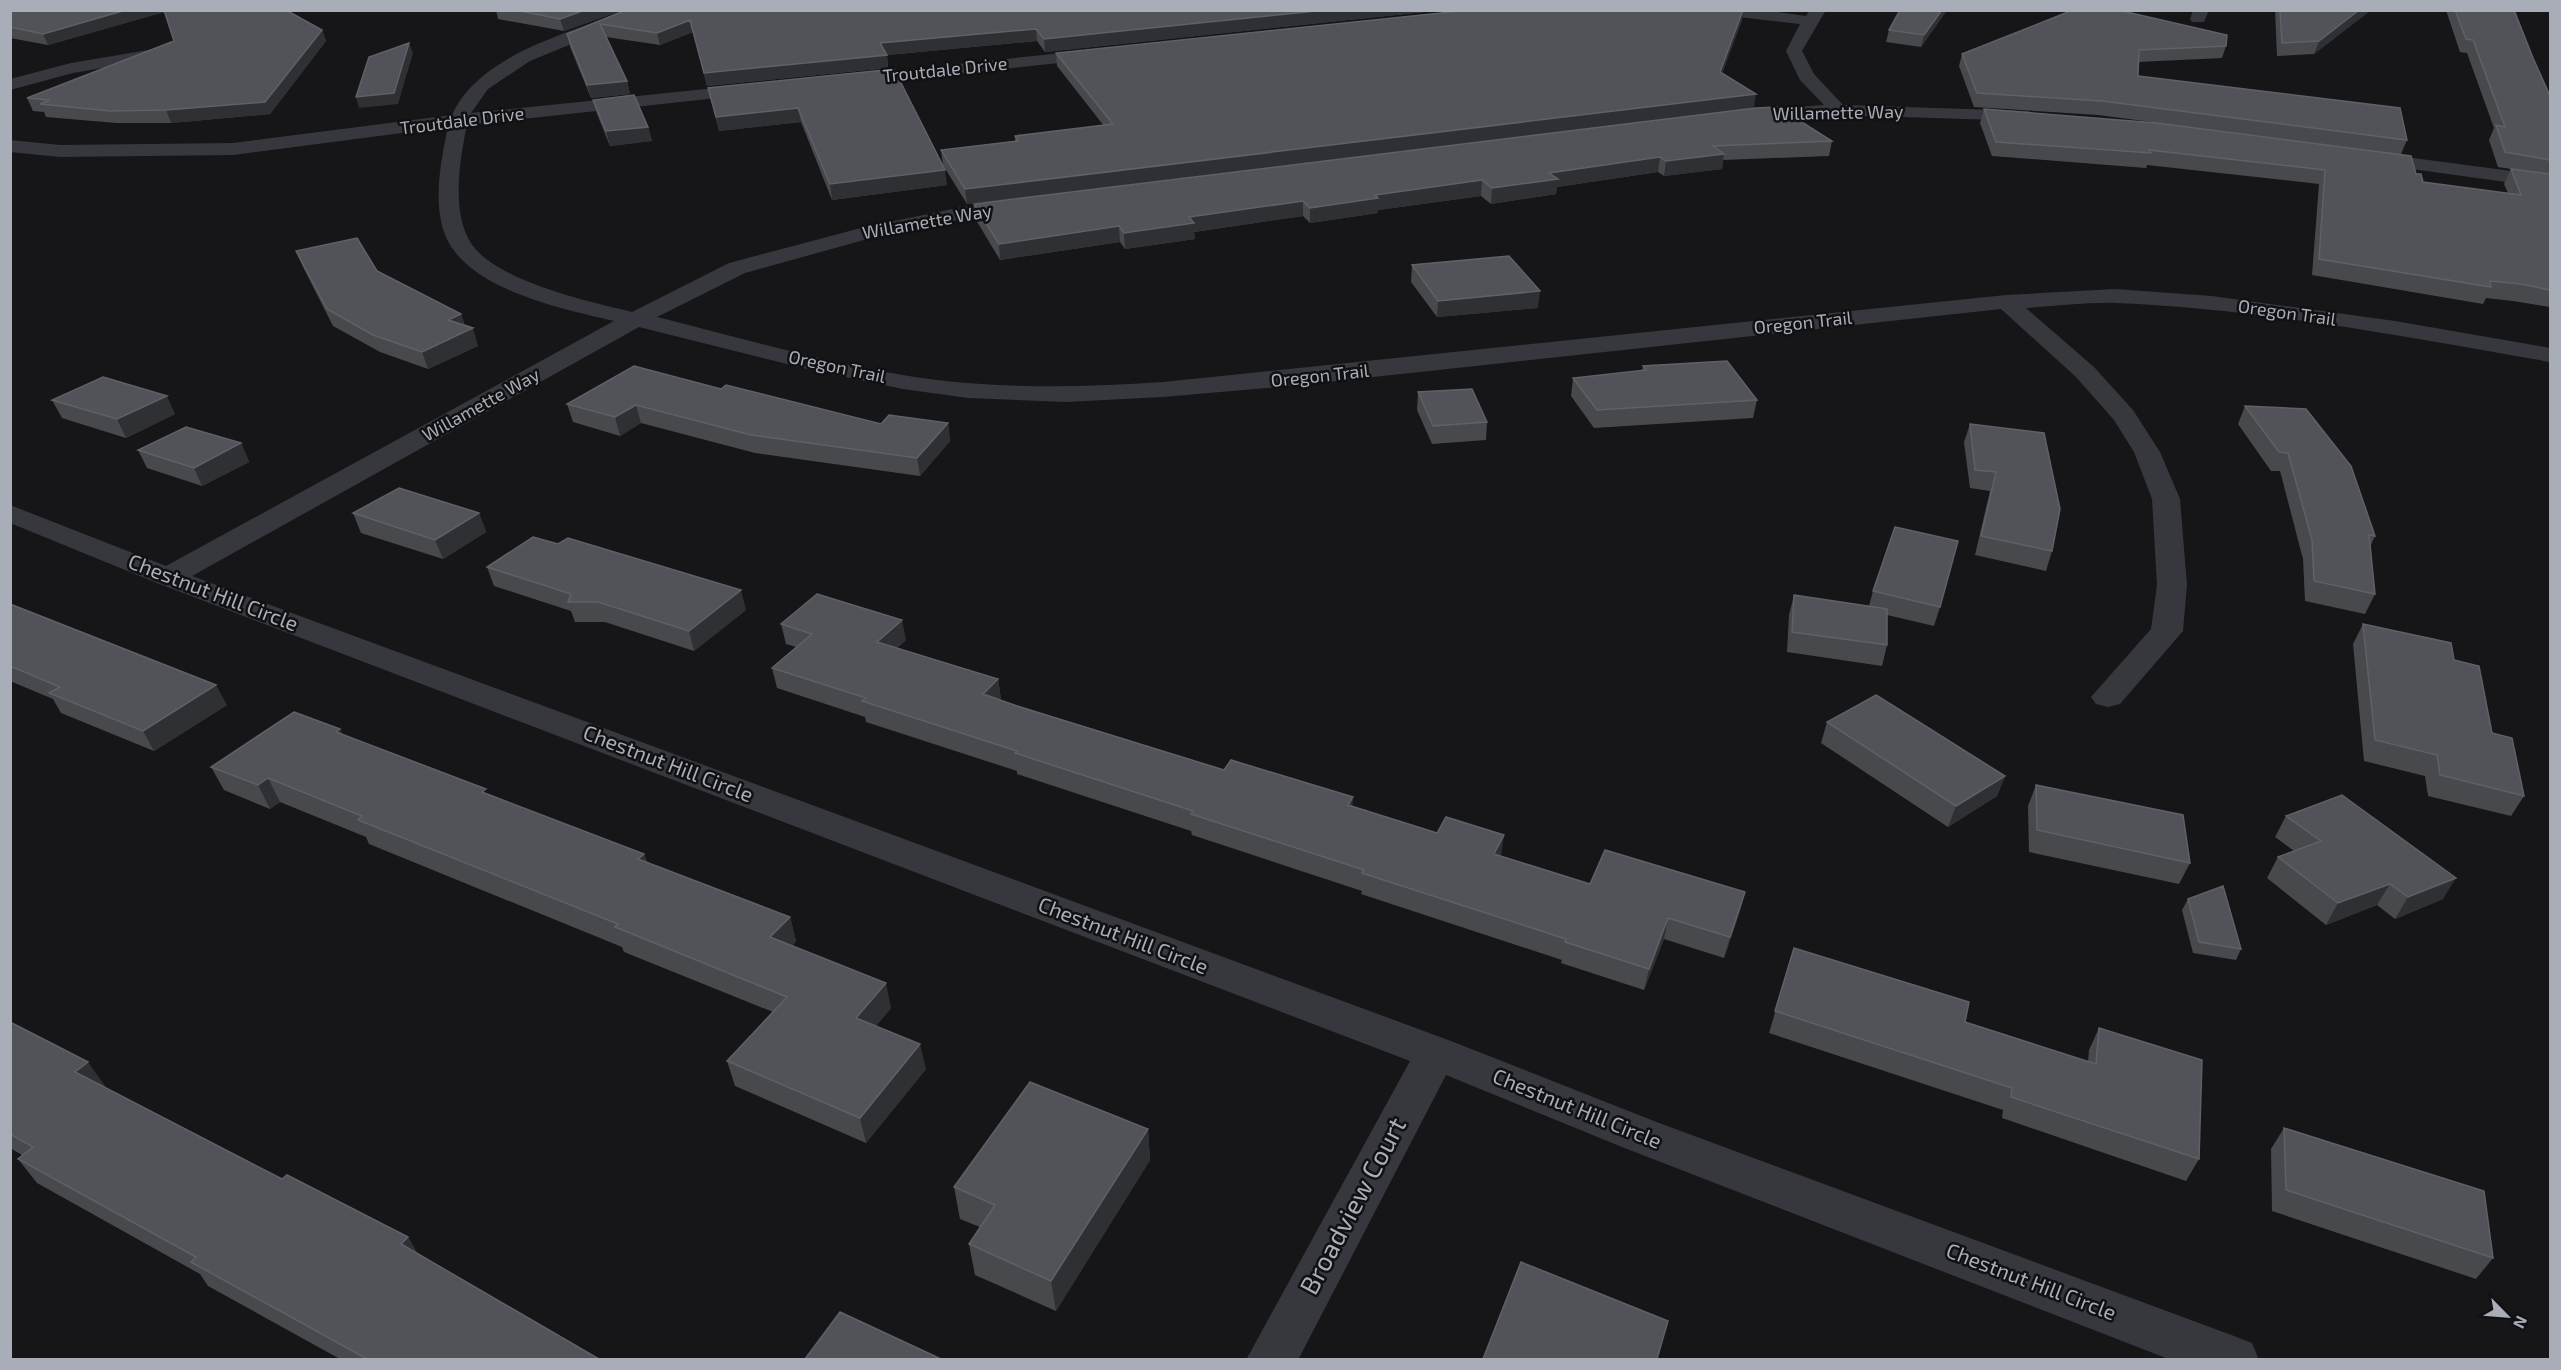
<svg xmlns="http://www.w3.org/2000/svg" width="2561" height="1370" viewBox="0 0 2561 1370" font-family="'Exo 2',sans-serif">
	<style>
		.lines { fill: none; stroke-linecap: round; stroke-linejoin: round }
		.street { fill: #37383d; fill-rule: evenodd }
		.wall { fill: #47494d }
		.shaded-wall { fill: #2f3033 }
		.building { fill: #525359; stroke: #5f6168; stroke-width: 1.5 }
		.labels { text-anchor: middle; stroke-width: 5; stroke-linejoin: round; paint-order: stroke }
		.far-street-label { font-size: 18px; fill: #a8adb8; stroke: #111113 }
		.street-label { font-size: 21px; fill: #a8adb8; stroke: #111113 }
		.near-street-label { font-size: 26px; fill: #a8adb8; stroke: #111113 }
	</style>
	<rect width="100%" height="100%" fill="#161618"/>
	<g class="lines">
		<!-- street -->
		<path class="street" d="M631,10H654L530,61L488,89L471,113L755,84L764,89L755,94L467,125C460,158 452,206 468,238C488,280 590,302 632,312L729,263L861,228L962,207L1020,200L1027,202L1030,206L1027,210L962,219L864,240L745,273L657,317C750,340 842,368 937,380C1012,389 1088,387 1163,382L2006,295L2115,289L2212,296L2395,321L2550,348V362C2407,337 2262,309 2117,303C2087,302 2056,306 2026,308L2094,367L2133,410L2160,452L2180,499L2187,585L2183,631L2120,704L2108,707L2096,704L2091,697L2151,629L2157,585L2152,499L2134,452L2114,420L2076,377L2001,309L1290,386L1163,397L1066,402L968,398L903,389L807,369L639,327L192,576L1451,1041L1654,1121L2234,1336L2252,1343L2259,1360H2171L1622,1147L1446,1075L1298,1360H1246L1410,1061L157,583L10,523V505L166,566L614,321C563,309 469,290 446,237C432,205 441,159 448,127L233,155L60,157L10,152V140L60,145L233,143L452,115C479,54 573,31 631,10Z
			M1714,10H1763L1806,16L1810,10H1826L1802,51L1814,74L1843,105L2028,111L2037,116L2028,121L1838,115L1738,120L1735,116L1744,111L1824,105L1800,80L1786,51L1800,24L1721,15Z
			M2193,10H2209L2204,22H2192L2190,19Z
			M154,49L162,54L160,58L73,73L10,90V79L71,63Z
			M1101,49L1109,54L1107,58L851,85L842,80L851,75Z
			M2368,152L2550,176V188L2361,162L2358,158Z"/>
	</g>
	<!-- wall -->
	<path class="wall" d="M10,10H286L322,30L326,41L270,114L171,123H116L46,117L44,112L33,111L27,98L174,41L164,12L48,45L10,38Z
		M496,10H623L564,31L498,19Z
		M626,10H1444L1045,52L1037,41L887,55L888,68L707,86L693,32L660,45L606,37L627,81L630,94L591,98L570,47L567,34Z
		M1900,10H1947L1921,47L1886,42L1889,30Z
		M2275,10H2371L2314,54L2277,56Z
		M2446,10H2514L2533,58L2550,96V307L2513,301L2486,298L2483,304L2312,275L2319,184L2147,165L2146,168L1992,156L1980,123L1984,109L2383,152L2098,115L1974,107L1959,66L1962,54L2226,46L2222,58L2138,62V76L2407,140L2401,154L2416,174L2423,182L2508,193L2504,184L2511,169L2498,167L2489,140L2494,128L2467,53L2460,52Z
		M1742,20L1722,73L1754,108L967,204L943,165L941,150L1015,141V136L1104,126L1057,66L1056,53Z
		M894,69L947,185L832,200L801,122L719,131L708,88Z
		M593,100L648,127L652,141L610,146L597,114Z
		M1756,108L1832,141L1829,156L1723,160L1722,169L1664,176L1658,172L1557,187L1556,194L1491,204L1481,196L1378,210V213L1310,223L1303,216L1194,232L1195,239L1125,249L1120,242L1000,260L976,220L974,204Z
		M296,251L377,271L461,314L465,326L478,346L428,369L380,352L333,326L303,267Z
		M1412,265L1538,308L1437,317L1411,282Z
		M1643,366L1757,400L1753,418L1594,428L1571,396L1573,378L1642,371Z
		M721,389L881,424L948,423L950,441L920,476L755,453L641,423L620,436L573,422L567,404Z
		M1418,392L1487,422L1486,440L1432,444L1417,410Z
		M52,400L175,414L126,438L62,418Z
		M2245,406L2375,536L2370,547L2375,594L2365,614L2305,601L2303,559L2280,471H2271L2238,424Z
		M1970,424L2052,551L2046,571L1975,555L1990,491L1970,488L1964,442Z
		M241,443L249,462L202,486L147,468L138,450Z
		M353,513H479L486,532L443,559L361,533Z
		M487,567L746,610L694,651L605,622H575L571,611L494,586Z
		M1873,591L1940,607L1934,626L1887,615V645L1882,666L1787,652L1789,615L1794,595L1869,606Z
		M10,604L227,705L154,751L61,713L53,699L10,681Z
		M781,624L906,640L897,648L998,679L1001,699L1000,700L1224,770L1353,807L1501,856L1590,884L1745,892L1739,914L1724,958L1664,939L1644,990L1561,963L1562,960L1361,894L1362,891L1192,835L1191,831L1017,774V771L866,722L865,717L777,688L772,668L796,647L786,644Z
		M2363,624L2454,660L2524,796L2511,816L2428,796L2425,776L2364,761L2353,644Z
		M1827,722L2005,776L1997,796L1948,827L1821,743Z
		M340,729L343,735L488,795L644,854L647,862L790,917L796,941L792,946L891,1008L876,1026L926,1069L866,1143L735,1086L727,1061L773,1012L624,952L622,947L369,844L366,837L280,802L270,809L224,790L211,767Z
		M2036,785L2190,863L2179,884L2029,852L2028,806Z
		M2286,816L2443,899L2395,919L2377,905L2326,925L2267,878L2278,857L2294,851L2275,837Z
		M2188,899L2241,949L2236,960L2193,953L2182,910Z
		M1794,948L1965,1022L2088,1062L2089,1050L2099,1028L2199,1159L2186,1181L2002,1118L2003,1110L1769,1033Z
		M10,1022L105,1086L104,1087L282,1179L408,1237L417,1253L599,1359H340L208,1286L200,1274L37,1183L18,1159L22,1155L10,1148Z
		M2284,1128L2493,1258L2476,1279L2272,1211L2271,1149Z
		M1148,1129L1150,1160L1056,1311L975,1275L969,1244L980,1227L960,1219L954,1187Z"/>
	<!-- shaded-wall -->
	<path class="shaded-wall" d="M126,10H164L165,12L48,45L43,34Z
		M585,10H623L564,31L560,19Z
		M1326,10H1444L1045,52L1044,39Z
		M1743,10L1742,20L1718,85L1720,72Z
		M1942,10H1947L1921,47L1924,35Z
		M2359,10H2371L2314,54L2319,41Z
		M690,20L693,32L660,45L657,33Z
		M1036,29L1037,41L887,55L888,68L707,86L704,73L880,43Z
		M322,30L326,41L270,114L171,123L166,110Z
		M409,43L413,53L398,104L359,108L356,97Z
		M627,81L630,94L591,98L587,85Z
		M1756,94L1754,108L967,204L965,189Z
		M798,108L801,122L719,131L716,117Z
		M648,127L652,141L610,146L606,131Z
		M1724,154L1722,169L1664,176L1666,161Z
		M1660,157L1658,172L1557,187L1556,194L1491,204L1492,188L1549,173Z
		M945,170L947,185L832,200L830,184Z
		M1482,180L1481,196L1378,210V213L1310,223V208L1375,195Z
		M1303,201V216L1194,232L1195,239L1125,249L1124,233L1189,217Z
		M1119,226L1120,242L1000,260L999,244Z
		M1540,291L1538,308L1437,317L1438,301Z
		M461,314L466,331L473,328L478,346L428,369L422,352L448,320Z
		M167,396L175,414L126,438L117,419Z
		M636,405L641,423L620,436L615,417Z
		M948,423L950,441L920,476L917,458Z
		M241,443L249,462L202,486L194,468Z
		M479,513L486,532L443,559L435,540Z
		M741,590L746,610L694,651L689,631Z
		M902,620L906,640L881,662L877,642Z
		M998,679L1001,699L986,714L983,694Z
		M216,685L227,705L154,751L143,731Z
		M340,729L351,753L336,732Z
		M2005,776L1997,796L1948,827L1956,806Z
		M268,778L280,802L270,809L258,785Z
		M1353,797L1352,818L1348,805Z
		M1504,835L1501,856L1494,854Z
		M644,854L652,878L638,859Z
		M2456,878L2443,899L2395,919L2408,897Z
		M2390,884L2377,905L2326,925L2338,903Z
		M1745,892L1739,914L1724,958L1730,937Z
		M790,917L796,941L777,962L770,937Z
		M1668,918L1664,939L1644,990L1649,969Z
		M886,983L891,1008L862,1043L856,1018Z
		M920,1044L926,1069L866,1143L860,1118Z
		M88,1062L105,1086L92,1097L75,1072Z
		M1148,1129L1150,1160L1056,1311L1051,1281Z
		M408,1237L422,1262L401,1244Z"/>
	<!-- building -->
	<path class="building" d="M10,10H126L43,34L10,27Z
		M164,10H286L322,30L265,102L166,110L110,111L40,104L50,100L27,98L174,41Z
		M516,10H585L560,19Z
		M626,10H1326L1044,39L1036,29L880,43L887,55L704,73L690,20L657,33L600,24L627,81L587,85L567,34Z
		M1470,10H1743L1720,72L1756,94L965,189L941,150L1018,141L1015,136L1113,124L1056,53Z
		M1900,10H1942L1924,35L1889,30Z
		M2073,10H2118L2227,35L2226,46L2139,50L2138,76L2400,108L2407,140L2102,101L1977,93L1962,54Z
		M2280,10H2359L2319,41L2282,43Z
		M2455,10H2514L2533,58L2550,96V160L2505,152L2496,125L2505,127L2473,40L2466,39Z
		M409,43L394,93L356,97L369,57Z
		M894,69L945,170L830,184L798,108L716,117L708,88Z
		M634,95L648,127L606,131L593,100Z
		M1778,107L1832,141L1713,146L1724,154L1666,161L1660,157L1549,173L1558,179L1492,188L1482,180L1375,195L1378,198L1310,208L1303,201L1189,217L1194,223L1124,233L1119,226L999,244L974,204L1756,108Z
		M1984,109L2157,123L2411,156L2416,174H2421L2423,182L2521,195L2511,169L2550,174V290L2521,284L2490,281L2491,287L2319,259L2325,170L2149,150L2151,153L1996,142Z
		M357,238L377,271L461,314L448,320L473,328L422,352L373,335L327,309L296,251Z
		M1509,256L1540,291L1438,301L1412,265Z
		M1727,361L1757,400L1597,410L1573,378L1646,370L1643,366Z
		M634,366L721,389L726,385L881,424L889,415L948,423L917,458L751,435L636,405L615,417L567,404Z
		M103,377L167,396L117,419L52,400Z
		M1472,389L1487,422L1433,426L1418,392Z
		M2245,406L2306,409L2351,466L2375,536L2369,535L2375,594L2314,581L2312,540L2288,453L2279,452Z
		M1970,424L2044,433L2060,509L2052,551L1981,536L1996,472L1975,470Z
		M186,427L241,443L194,468L138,450Z
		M399,488L479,513L435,540L353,513Z
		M1895,527L1958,541L1940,607L1873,591Z
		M533,537L558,544L568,538L741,590L689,631L598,602H568L571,594L487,567Z
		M817,594L902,620L877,642L998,679L983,694L1017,706L1224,770L1231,760L1353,797L1348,805L1437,833L1446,817L1504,835L1494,854L1590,884L1605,850L1745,892L1730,937L1668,918L1649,969L1565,942L1566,939L1362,873L1364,870L1191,814L1193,811L1015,753L1017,751L862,701L866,698L772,668L812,634L781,624Z
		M1794,595L1887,609V645L1792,632Z
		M10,604L216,685L143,731L49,693L60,687L10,666Z
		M2363,624L2451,643L2454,660L2479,666L2492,733L2512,738L2524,796L2440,775L2437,755L2375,740Z
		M1876,695L2005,776L1956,806L1827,722Z
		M294,712L340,729L336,732L486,789L482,792L644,854L638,859L790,917L770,937L886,983L856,1018L920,1044L860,1118L727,1061L787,997L615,927L618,924L358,820L362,816L268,778L258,785L211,767Z
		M2036,785L2183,815L2190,863L2037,830Z
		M2342,795L2456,878L2408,897L2390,884L2338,903L2278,857L2321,841L2286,816Z
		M2223,886L2241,949L2199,942L2188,899Z
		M1794,948L1969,1002L1965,1022L2096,1064L2099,1028L2202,1060L2199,1159L2011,1097L2012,1088L1775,1011Z
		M10,1022L88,1062L75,1072L282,1179L287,1175L408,1237L401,1244L599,1359H367L191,1262L196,1257L18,1159L33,1147L10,1134Z
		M1030,1082L1148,1129L1051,1281L969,1244L995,1205L954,1187Z
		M2284,1128L2484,1191L2493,1258L2286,1190Z
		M1521,1262L1668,1321L1657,1359H1483Z
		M840,1312L941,1359H805Z"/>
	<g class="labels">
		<!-- far-street labels -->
		<g class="far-street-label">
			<text transform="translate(945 70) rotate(-6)" y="6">Troutdale Drive</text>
			<text transform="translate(1838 113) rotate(-1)" y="6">Willamette Way</text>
			<text transform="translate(462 121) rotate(-7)" y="6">Troutdale Drive</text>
			<text transform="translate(927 222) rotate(-10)" y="6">Willamette Way</text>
			<text transform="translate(2287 313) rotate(8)" y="6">Oregon Trail</text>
			<text transform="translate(1803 323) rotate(-6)" y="6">Oregon Trail</text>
			<text transform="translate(837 367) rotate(12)" y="6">Oregon Trail</text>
			<text transform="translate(1320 376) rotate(-6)" y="6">Oregon Trail</text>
			<text transform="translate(481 405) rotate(-29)" y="6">Willamette Way</text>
		</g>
		<!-- street labels -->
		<g class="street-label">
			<text transform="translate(213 593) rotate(21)" y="7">Chestnut Hill Circle</text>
			<text transform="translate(668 764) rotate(21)" y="7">Chestnut Hill Circle</text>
			<text transform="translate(1123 936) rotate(21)" y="7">Chestnut Hill Circle</text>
			<text transform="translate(1577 1109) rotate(22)" y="7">Chestnut Hill Circle</text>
			<text transform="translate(2031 1282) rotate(21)" y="7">Chestnut Hill Circle</text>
		</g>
		<!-- near-street labels -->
		<g class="near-street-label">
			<text transform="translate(1353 1206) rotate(-62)" y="9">Broadview Court</text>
		</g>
	</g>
	<!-- border -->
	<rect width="2561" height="1370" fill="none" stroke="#a8adb8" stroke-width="24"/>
	<!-- north arrow -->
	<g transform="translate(2507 1316) rotate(115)" stroke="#111113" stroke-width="4.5" paint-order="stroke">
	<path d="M0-4.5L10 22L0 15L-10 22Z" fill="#a8adb8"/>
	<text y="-9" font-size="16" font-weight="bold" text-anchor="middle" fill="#a8adb8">N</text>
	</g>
</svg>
